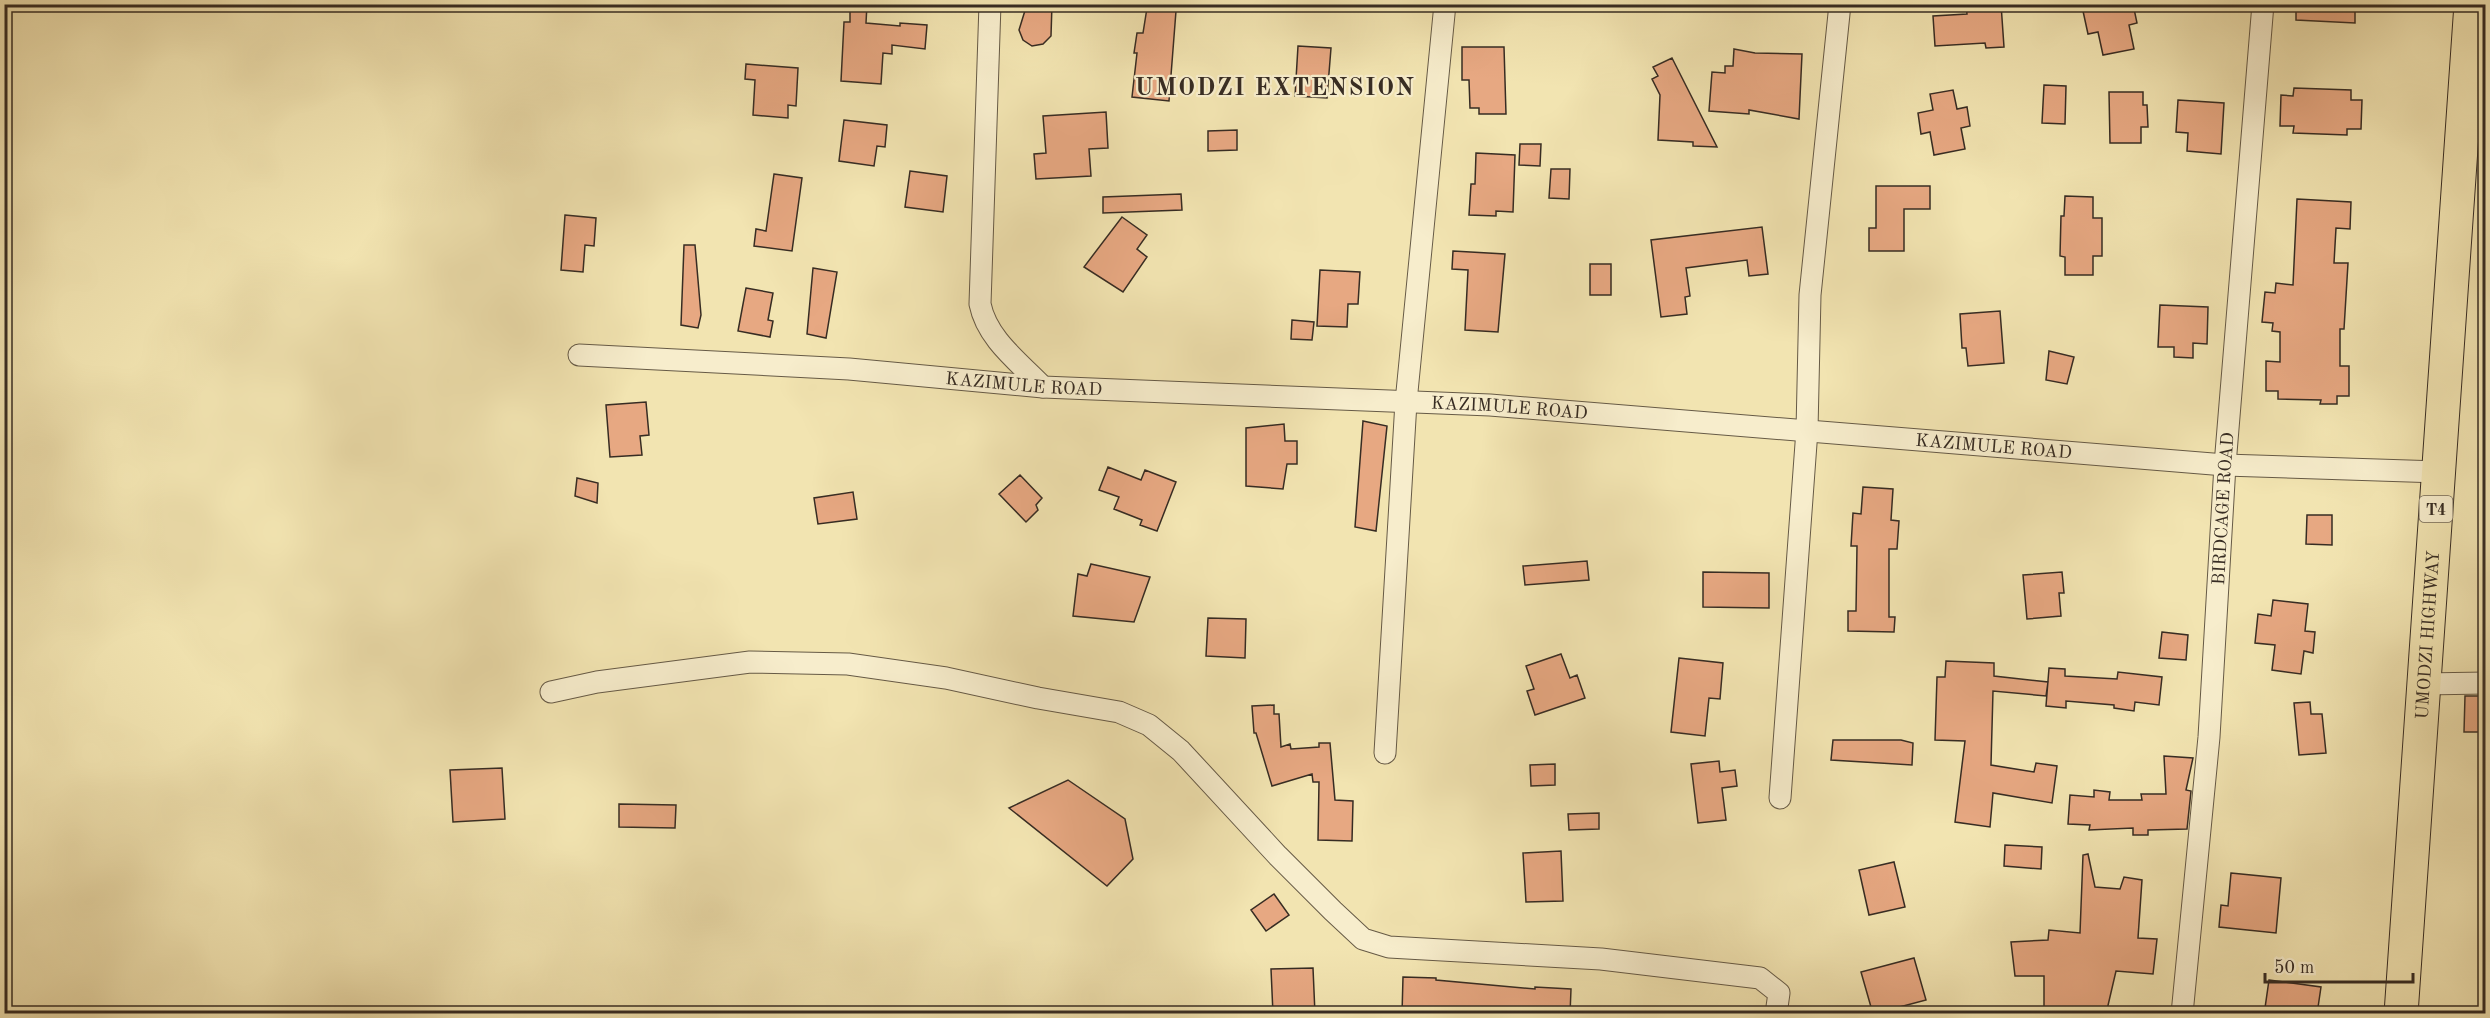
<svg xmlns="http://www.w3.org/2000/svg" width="2490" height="1018" viewBox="0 0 2490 1018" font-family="'Old Standard TT',serif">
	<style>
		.building { fill: #e7a882; stroke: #372c23; stroke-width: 1.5 }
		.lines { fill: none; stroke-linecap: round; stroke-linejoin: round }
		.street-casing { stroke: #665a46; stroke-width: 23 }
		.highway-casing { stroke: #372c23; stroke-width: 35 }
		.street { stroke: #f7edcc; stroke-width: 21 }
		.highway { stroke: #f2e4b1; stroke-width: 33 }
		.labels { text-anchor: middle; stroke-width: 4.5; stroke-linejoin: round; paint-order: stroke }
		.shield { fill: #f7edcc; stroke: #716656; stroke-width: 1.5 }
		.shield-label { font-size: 16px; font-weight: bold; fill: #372c23 }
		.street-label { font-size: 18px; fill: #372c23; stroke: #f7edcc }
		.district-label { font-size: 24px; font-weight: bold; letter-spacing: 1.5px; fill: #372c23; stroke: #f7edcc }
	</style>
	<rect width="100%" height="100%" fill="#f2e4b1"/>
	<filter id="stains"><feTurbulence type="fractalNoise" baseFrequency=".00333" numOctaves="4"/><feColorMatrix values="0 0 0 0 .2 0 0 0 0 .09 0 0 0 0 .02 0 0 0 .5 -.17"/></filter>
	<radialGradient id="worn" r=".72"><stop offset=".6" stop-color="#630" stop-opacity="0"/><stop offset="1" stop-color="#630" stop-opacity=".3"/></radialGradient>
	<!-- building -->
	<path class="building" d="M850,4H867L866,23L900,26V23L927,25L925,49L892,45V54L883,53L881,84L841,81L844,22H850Z
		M1027,4H1052L1051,36L1043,44L1032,46L1023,40L1019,30Z
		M1966,4H2001L2004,47L1986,48L1985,43L1935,46L1933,16L1967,14Z
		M2091,4H2133L2137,23L2129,25L2134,49L2103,55L2098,32L2088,34L2083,11L2092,9Z
		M2296,4H2355V23L2296,20Z
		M1147,8L1176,11L1169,101L1132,97L1137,53H1134L1137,33H1143Z
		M1298,46L1331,48L1327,98L1295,96Z
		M1462,47H1504L1506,114H1479V108H1470L1469,80H1462Z
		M1734,49L1755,53L1802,54L1799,119L1749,110V114L1709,111L1712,72L1725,73V66H1733Z
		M1672,58L1717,147L1693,146V142L1658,140L1660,95L1652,79L1658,76L1653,67Z
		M746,64L798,68L796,106L788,105V118L753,115L755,80L745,79Z
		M2044,85L2066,86L2065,124L2042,123Z
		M2294,88L2351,90V100H2362L2361,129H2347V135L2293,133L2294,126H2280L2281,95L2293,96Z
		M1953,90L1957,109L1967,107L1970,126L1961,128L1965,149L1934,155L1930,132L1921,134L1918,113L1933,110L1930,94Z
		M2109,92H2143V105H2147L2148,127H2141V143H2110Z
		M2178,100L2224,103L2221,154L2187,151L2188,133L2176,132Z
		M1106,112L1108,148L1089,149L1091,176L1036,179L1034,154L1046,153L1043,116Z
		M844,120L887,125L885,147L877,146L874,166L839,161Z
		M1237,130V150L1208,151V131Z
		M1520,144H1541L1540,166L1519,165Z
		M1476,153L1515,155L1513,212L1496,211V216L1469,215L1471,184H1475Z
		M1551,169H1570L1569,199L1549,198Z
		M910,171L947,176L943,212L905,207Z
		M774,174L802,178L792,251L754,246L756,229L766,231Z
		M1876,186H1930V209H1904V251H1869V228H1876Z
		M1181,194L1182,210L1103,213V197Z
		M2065,196L2093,197V218H2102V256H2093V275H2065V257L2060,256L2061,216H2064Z
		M2297,199L2351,202L2350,229L2336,228L2334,263H2348L2344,329H2340V366H2349V396H2337V404H2320L2321,400L2278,399V391H2266V361L2280,362V332L2272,331L2273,323L2262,322L2265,292L2275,293L2276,283L2293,285Z
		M565,215L596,218L594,246L585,245L583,272L561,270Z
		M1122,217L1147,235L1137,249L1147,257L1123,292L1084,267Z
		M1762,227L1768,274L1749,276L1747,260L1686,268L1690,296L1685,297L1687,314L1661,317L1651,240Z
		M684,245H695L701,315L698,328L681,325Z
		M1453,251L1505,254L1498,332L1465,330L1468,270L1452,269Z
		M1590,264H1611V295H1590Z
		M813,268L837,272L826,338L807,334Z
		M1320,270L1360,272L1358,304H1348L1347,327L1317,326Z
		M746,288L773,293L768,320L773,321L770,337L738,331Z
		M2160,305L2208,307L2207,344L2193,343V358L2174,357V347H2158Z
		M2000,311L2004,363L1968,366L1966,348H1962L1960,314Z
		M1292,320L1314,322L1312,340L1291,339Z
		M2049,351L2074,357L2067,384L2046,380Z
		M646,402L649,435L640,436L642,455L610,457L606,405Z
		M1363,421L1387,426L1376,531L1355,527Z
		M1284,424L1285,441H1297V464H1287L1283,489L1246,486V428Z
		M1108,467L1141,480L1145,470L1176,482L1157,531L1140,525L1142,520L1114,509L1119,497L1099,490Z
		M1020,475L1042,498L1036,505L1038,510L1026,522L999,494Z
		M577,478L598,483L597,503L575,496Z
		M1863,487L1893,489L1891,520L1899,521L1897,549H1889V617H1895L1894,632L1848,631V611H1856L1857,546H1851L1853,513L1861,514Z
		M853,492L857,519L818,524L814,498Z
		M2307,515H2332V545L2306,544Z
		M1587,561L1589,580L1525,585L1523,566Z
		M1091,564L1150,577L1134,622L1073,616L1078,574L1087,576Z
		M1703,572L1769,573V608L1703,607Z
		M2062,572L2064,593H2059L2061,616L2027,619L2023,575Z
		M2273,600L2308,604L2305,631L2315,632L2313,653L2304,651L2301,674L2272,670L2275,645L2255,643L2258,614L2271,616Z
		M1208,618L1246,619L1245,658L1206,656Z
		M2162,632L2188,635L2186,660L2159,658Z
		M1561,654L1570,678L1577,675L1585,698L1535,715L1527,691L1534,689L1526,666Z
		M1679,658L1723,663L1720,699L1709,698L1705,736L1671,732Z
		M1946,661L1994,663V676L2048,682L2046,696L1993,691L1991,765L2034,772L2036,763L2057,766L2052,803L1993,793L1990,827L1955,822L1965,741L1935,740L1937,677H1945Z
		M2049,668L2065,669V676L2117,679L2118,672L2162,677L2159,705L2135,702L2134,711L2114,708V705L2066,701V708L2046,706Z
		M2465,696H2481L2484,732H2464Z
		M2310,702L2311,714H2322L2326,753L2299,755L2294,703Z
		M1274,705V714H1279L1281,747L1290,744L1291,749L1319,747V743H1330L1335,800L1353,801L1352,841L1318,840L1319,782H1313L1312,774L1272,786L1256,733H1254L1252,706Z
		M1833,740H1901L1913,743L1912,765L1831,760Z
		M2164,756L2193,758L2186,790L2191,791L2187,829L2148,830V835H2133V828L2089,830L2090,825L2068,824L2070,795L2094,797V790L2110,792L2109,800H2142L2141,794H2166Z
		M1719,761L1720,772L1735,770L1737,786L1722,788L1726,820L1698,823L1691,764Z
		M1555,764V785L1531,786L1530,765Z
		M502,768L505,819L453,822L450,770Z
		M1068,780L1125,819L1133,859L1107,886L1009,808Z
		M619,804L676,805L675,828L619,827Z
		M1599,813V829L1569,830L1568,814Z
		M2005,845L2042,847L2041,869L2004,866Z
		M1561,851L1563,901L1526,902L1523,853Z
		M2088,854L2095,887L2120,889L2124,877L2142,880L2138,938L2157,939L2153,974L2116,971L2106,1014L2044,1012V976H2015L2011,942L2048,940L2049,930L2080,933L2083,855Z
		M1894,862L1905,907L1869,915L1859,870Z
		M2231,873L2281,878L2276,933L2219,927L2221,905L2228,906Z
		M1274,894L1289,915L1266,931L1251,910Z
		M1914,958L1926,1000L1873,1014L1861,972Z
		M1313,968L1315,1014H1273L1271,969Z
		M1403,977L1436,978V980L1535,989V987L1571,989L1570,1014H1402Z
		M2269,980L2321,987L2317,1014H2275L2276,1010L2265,1008Z"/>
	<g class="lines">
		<!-- street casing -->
		<g class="street-casing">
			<g id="street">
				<path d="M990,4L980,304C987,339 1019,362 1043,387"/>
				<path id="s1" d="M579,355L849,369L1043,387L1490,405L2225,465L2439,472"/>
				<path d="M2423,684L2486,683"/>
				<path d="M551,692L597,682L750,662L848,664L946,678L1038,698L1119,712L1149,725L1181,751L1278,856L1333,911L1363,939L1389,947L1601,959L1760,978L1779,993L1776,1014"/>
				<path d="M1385,753L1406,402L1445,4"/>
				<path d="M1780,798L1807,430L1810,295L1840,4"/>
				<path id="s2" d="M2182,1014L2209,737L2225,465L2263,4"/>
			</g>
		</g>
		<!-- highway casing -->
		<g class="highway-casing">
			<g id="highway">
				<path id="s3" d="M2401,1014L2471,4"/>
			</g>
		</g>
		<!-- street -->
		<use href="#street" class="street"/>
		<!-- highway -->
		<use href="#highway" class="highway"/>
	</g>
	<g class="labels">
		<!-- shield labels -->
		<rect class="shield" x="2419.5" y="496" width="33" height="26" rx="4.5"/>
		<g class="shield-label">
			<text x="2436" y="515">T4</text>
		</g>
		<!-- street labels -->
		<g class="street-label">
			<text dy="6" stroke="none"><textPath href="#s1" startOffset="446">KAZIMULE ROAD</textPath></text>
			<text dy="6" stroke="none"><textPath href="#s1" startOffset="932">KAZIMULE ROAD</textPath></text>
			<text dy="6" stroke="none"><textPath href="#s1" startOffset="1418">KAZIMULE ROAD</textPath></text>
			<text dy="6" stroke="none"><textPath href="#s2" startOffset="507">BIRDCAGE ROAD</textPath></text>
			<text dy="6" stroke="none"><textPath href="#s3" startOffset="380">UMODZI HIGHWAY</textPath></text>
		</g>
		<!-- district labels -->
		<g class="district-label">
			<text x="1275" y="95">UMODZI EXTENSION</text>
		</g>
	</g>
	<!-- margin -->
	<rect width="2490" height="1018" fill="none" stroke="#f2e4b1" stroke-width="24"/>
	<rect x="6" y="6" width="2478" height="1006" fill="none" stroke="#372c23" stroke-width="3"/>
	<rect x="12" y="12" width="2466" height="994" fill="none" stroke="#372c23" stroke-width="1.5"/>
	<!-- scale -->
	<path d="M2265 973v9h148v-9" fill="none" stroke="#372c23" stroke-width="3"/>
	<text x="2274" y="973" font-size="18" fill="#372c23" stroke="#f7edcc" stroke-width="4.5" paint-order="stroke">50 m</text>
	<rect width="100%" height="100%" filter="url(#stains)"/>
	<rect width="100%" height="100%" fill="url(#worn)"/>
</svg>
